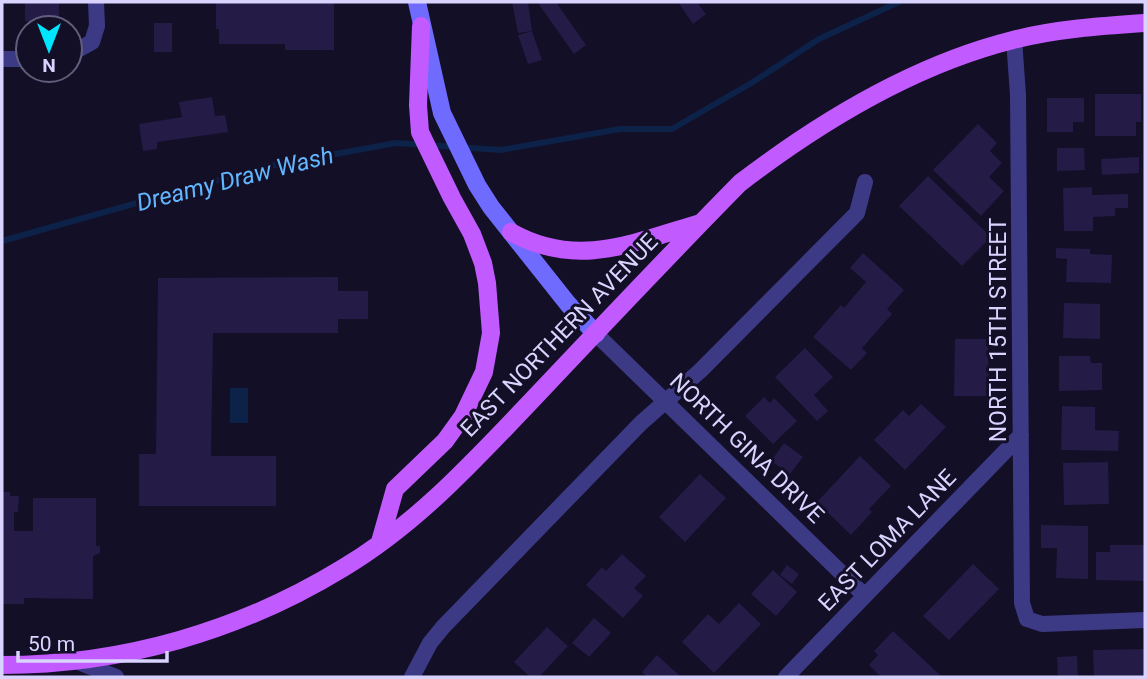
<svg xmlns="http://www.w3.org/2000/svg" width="1147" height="679" viewBox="0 0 1147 679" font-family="Roboto,sans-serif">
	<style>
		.water { fill: #0c2248 }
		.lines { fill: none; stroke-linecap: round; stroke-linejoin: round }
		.stream { stroke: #0c2248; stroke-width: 6 }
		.building { fill: #241b47 }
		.minor { stroke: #3d3a85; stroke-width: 16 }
		.secondary { stroke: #6f6bff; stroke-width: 18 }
		.primary { stroke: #c25bff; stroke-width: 18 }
		.labels { text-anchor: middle; stroke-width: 6; stroke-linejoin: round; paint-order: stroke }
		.street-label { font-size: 23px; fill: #d9d4ff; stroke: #130f26 }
		.water-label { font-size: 24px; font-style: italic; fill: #62b6ff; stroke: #130f26 }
	</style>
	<rect width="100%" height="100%" fill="#130f26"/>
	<!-- water -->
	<path class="water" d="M230,388H248V423H230Z"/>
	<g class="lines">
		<!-- stream -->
		<path class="stream" d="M2,241L264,167L396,143L501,150L620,129H672L753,82L819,39L899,2"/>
	</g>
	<!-- building -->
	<path class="building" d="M25,2H59V21H25Z
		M216,2H334V50H285V44H219V29H216Z
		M512,2H528L532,31L518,33Z
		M539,2H556L586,45L574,54L538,3Z
		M678,2H697L706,14L693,24Z
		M154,23H172V52H154Z
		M532,31L542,60L528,64L518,35Z
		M1095,94H1141V122H1136V136H1095Z
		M212,97L215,116L225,115L228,132L157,142V149L143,151L139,124L182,117L179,102Z
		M1047,98H1084V122H1073V132H1047Z
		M978,124L997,143L990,151L1002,163L989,177L1004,191L981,216L933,170Z
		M1057,148H1084L1085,170L1057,171Z
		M1139,157V173L1102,175L1101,159Z
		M928,176L991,237L962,266L899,206Z
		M1092,187V195L1128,194V208H1115V216L1093,217V231H1064L1063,188Z
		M1056,248L1090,249V254L1112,255L1111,283L1066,282L1067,259L1056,258Z
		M863,253L904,290L887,309L892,314L862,348L867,353L851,370L813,337L841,305L844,308L866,282L850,268Z
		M338,277V291H368V319H338V333H213L211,456H276V506H139V454H156L158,278Z
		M1064,303L1100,304V339L1063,338Z
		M955,339H988L989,396H954Z
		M805,348L833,377L814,395L828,411L817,421L775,377Z
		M1059,356H1090L1091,363H1102V390L1059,391Z
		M764,397L770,403L774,398L797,421L773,444L745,416Z
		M921,404L946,427L905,470L874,440L903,410L909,416Z
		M1062,406L1095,407V430L1119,431L1118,451L1061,450Z
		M784,443L803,457L790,474L771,461Z
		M860,456L891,486L869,509L872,512L851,535L817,502Z
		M1108,462L1109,504L1064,505L1063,463Z
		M700,474L726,498L685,542L659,517Z
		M2,492H10V496H19L18,512H14V531H33V498H96V546H100V553L93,556V599L24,598V604H2Z
		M1041,525L1088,526V579L1056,578L1057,548H1041Z
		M1110,545H1145V581L1096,580V552H1110Z
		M622,554L646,576L634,588L643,596L623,618L586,585L602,567L606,571Z
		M973,564L999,589L949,640L923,616Z
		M787,565L799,574L792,584L780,575Z
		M773,570L797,592L776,616L751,594Z
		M739,603L761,624L714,673L682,642L708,614L719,624Z
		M594,618L611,633L589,657L572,643Z
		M547,627L568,646L539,677H530L514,662Z
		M893,631L942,677H881L869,665L878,655L874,651Z
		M1145,649V677H1094L1093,650Z
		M657,655L681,677H647L642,672Z
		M1077,656L1078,677H1058L1057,657Z"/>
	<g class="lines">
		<!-- minor -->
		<path class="minor" d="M1014,39L1018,95L1022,603L1027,619L1042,624L1145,620
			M70,54L92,42L97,26L96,2
			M2,59H28
			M596,334L865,596
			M76,661L116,677
			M412,677L430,643L443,627L641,423L700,371L857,213L865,182
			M786,677L1021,435"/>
		<!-- secondary -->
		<path class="secondary" d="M417,2L442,113L477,185L491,207L568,304L596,334"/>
		<!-- primary -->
		<path class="primary" d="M511,232C577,269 633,243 700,223
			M380,542L395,489L445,441L463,416L484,372L491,333L487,283L483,263L472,234L452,198L420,132L418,105L421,26
			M2,665C122,665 240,631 343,568C417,524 476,459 535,397C603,325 671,253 740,183C821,121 913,65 1013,40C1056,29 1101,26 1145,23"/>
	</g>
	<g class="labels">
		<!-- street labels -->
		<g class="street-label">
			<text transform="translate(998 330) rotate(-90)" y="8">NORTH 15TH STREET</text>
			<text transform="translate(559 335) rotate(-46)" y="8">EAST NORTHERN AVENUE</text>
			<text transform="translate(747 448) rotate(44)" y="8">NORTH GINA DRIVE</text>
			<text transform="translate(887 540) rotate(-46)" y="8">EAST LOMA LANE</text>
		</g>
		<!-- water labels -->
		<g class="water-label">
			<text transform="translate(235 179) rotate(-14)" y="8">Dreamy Draw Wash</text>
		</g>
	</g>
	<!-- border -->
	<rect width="1147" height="679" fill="none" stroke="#d9d4ff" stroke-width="7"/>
	<!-- north arrow -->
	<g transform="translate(49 49) rotate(180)"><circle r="33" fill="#130f26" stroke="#625e7d" stroke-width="2"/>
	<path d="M0-5L12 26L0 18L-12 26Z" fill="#00e5ff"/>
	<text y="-10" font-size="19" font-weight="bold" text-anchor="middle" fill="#d9d4ff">N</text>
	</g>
	<!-- scale -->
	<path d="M18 651v10h149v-10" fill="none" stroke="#d9d4ff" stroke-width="3.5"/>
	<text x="28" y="651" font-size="21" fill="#d9d4ff" stroke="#130f26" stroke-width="5" paint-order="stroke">50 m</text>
</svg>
